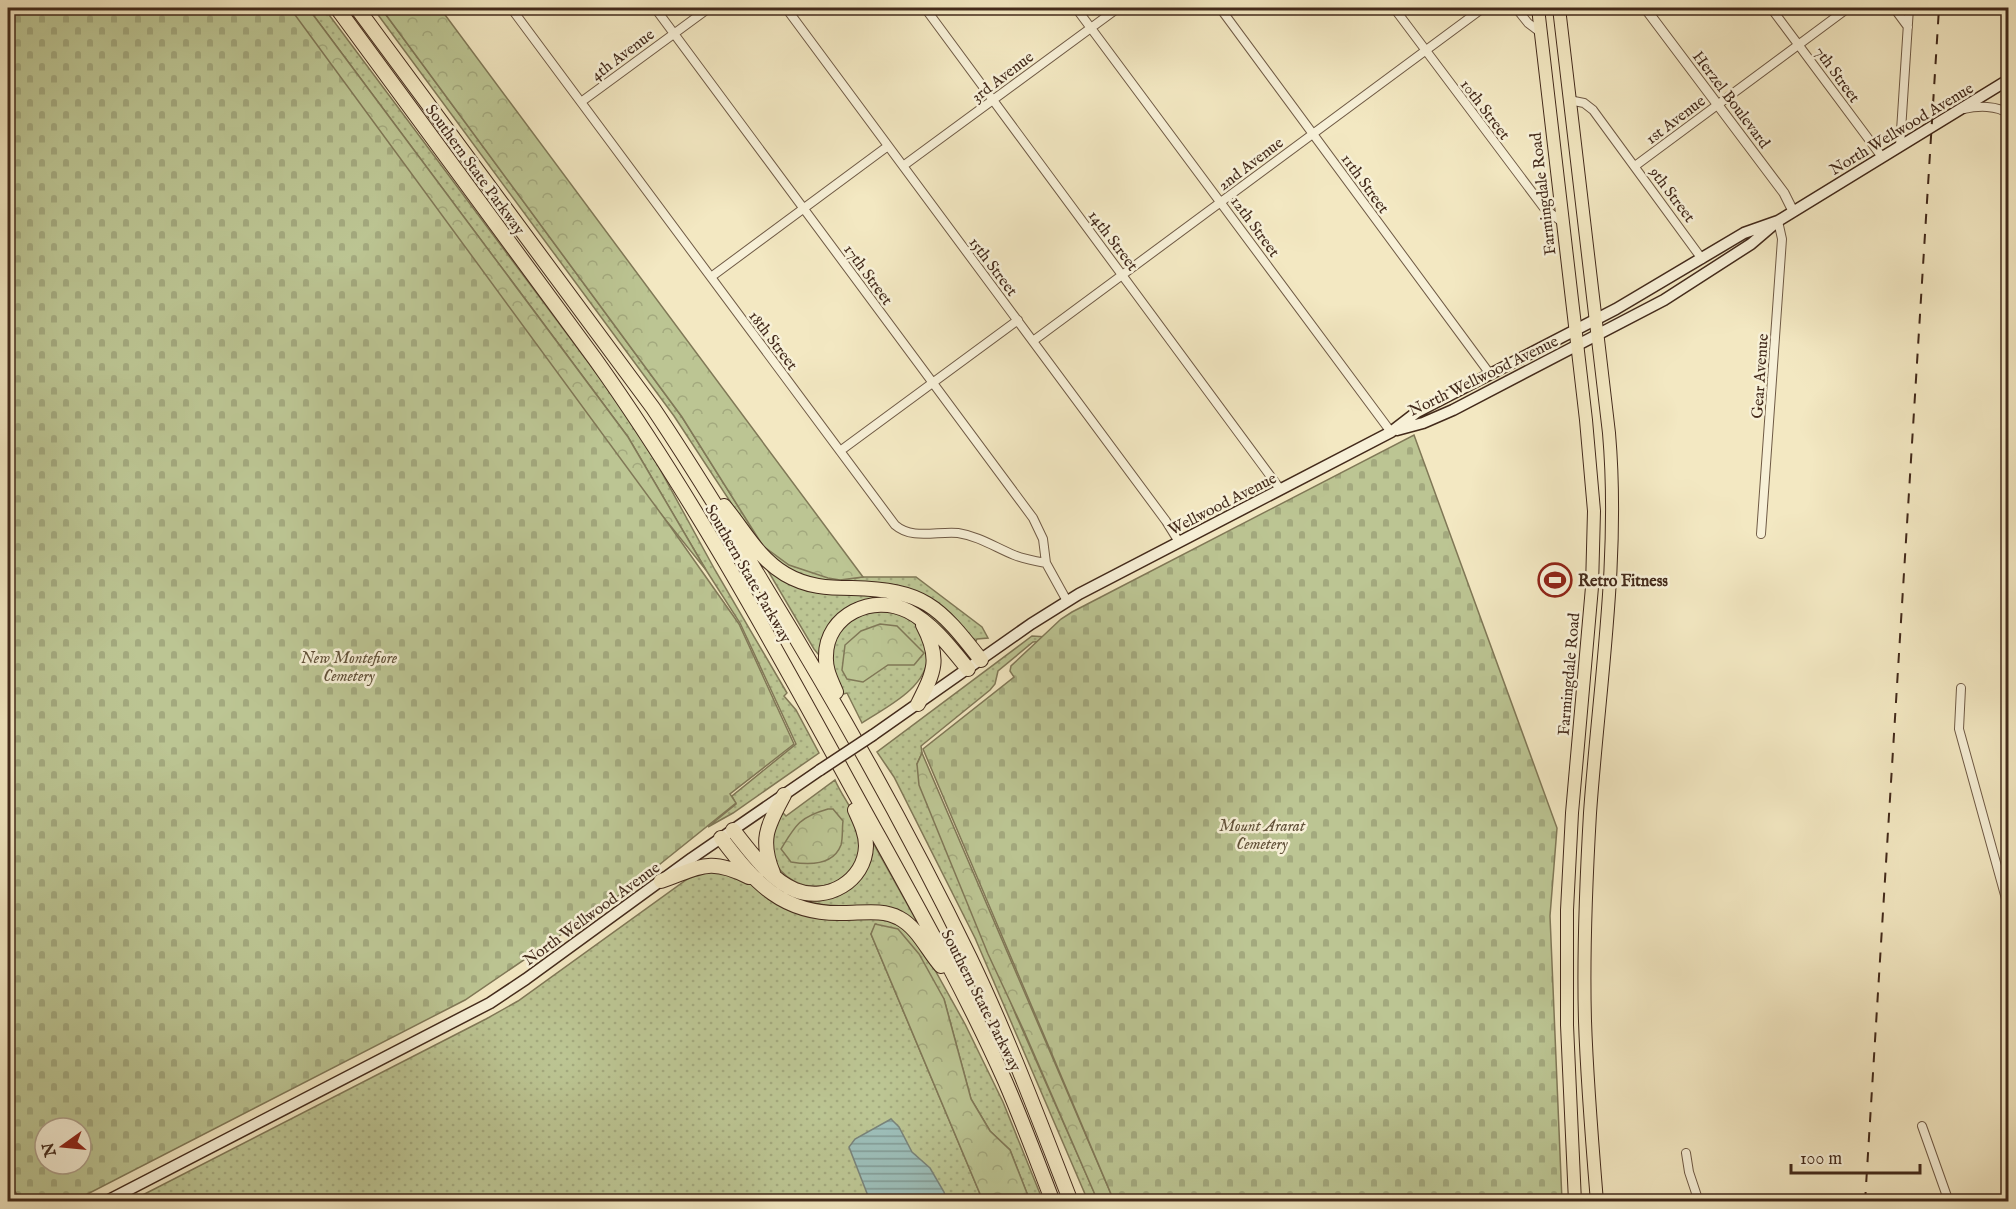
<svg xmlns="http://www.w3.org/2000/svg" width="2016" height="1209" viewBox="0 0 2016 1209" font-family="'IM FELL English',serif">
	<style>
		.grass { fill: url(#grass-dots); stroke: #807857; stroke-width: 1.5 }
		.forest { fill: url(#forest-crowns); stroke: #807857; stroke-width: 1.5 }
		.cemetery { fill: url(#cemetery-stones); stroke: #807857; stroke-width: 1.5; fill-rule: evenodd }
		.water { fill: url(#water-rules); stroke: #79837a; stroke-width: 1.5 }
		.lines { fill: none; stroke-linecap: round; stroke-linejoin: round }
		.minor-casing { stroke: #6f5a45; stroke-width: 10 }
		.tertiary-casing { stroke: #6f5a45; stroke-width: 11 }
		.secondary-casing { stroke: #432a1b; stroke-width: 13 }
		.primary-casing { stroke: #432a1b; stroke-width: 14 }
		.motorway-casing { stroke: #432a1b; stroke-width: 16 }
		.minor { stroke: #f7f0d7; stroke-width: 8 }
		.tertiary { stroke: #f7f0d7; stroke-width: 9 }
		.secondary { stroke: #f7f0d7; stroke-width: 10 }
		.primary { stroke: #f3e8c2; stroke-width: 12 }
		.motorway { stroke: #f3e8c2; stroke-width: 14 }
		.rail { stroke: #432a1b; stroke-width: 2; stroke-dasharray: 10 10; stroke-linecap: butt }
		.secondary-bridge-casing { stroke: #432a1b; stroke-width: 13; stroke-linecap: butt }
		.secondary-bridge { stroke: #f7f0d7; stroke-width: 10 }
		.labels { text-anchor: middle; stroke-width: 5; stroke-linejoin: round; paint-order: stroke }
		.street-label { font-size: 16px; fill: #432a1b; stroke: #f7f0d7 }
		.poi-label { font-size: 16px; font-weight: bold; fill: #432a1b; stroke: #f7f0d7; text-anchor: start }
		.park-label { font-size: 16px; font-style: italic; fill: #615139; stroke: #f7f0d7 }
	</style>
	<defs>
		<pattern id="grass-dots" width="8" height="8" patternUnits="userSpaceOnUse" patternTransform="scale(1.5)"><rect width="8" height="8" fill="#bcc593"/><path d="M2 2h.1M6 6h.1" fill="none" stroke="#a3a97e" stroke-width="1.8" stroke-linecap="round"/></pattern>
		<pattern id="forest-crowns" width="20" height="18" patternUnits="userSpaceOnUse" patternTransform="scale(1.5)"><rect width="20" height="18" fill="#bcc593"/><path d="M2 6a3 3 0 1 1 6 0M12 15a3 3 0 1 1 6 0" fill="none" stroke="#a3a97e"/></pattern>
		<pattern id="cemetery-stones" width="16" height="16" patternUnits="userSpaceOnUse" patternTransform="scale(1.5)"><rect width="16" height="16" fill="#bcc593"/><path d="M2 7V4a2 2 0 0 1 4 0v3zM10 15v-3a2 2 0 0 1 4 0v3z" fill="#a3a97e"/></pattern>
		<pattern id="water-rules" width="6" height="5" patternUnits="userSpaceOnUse" patternTransform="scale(1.5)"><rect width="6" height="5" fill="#9dbfba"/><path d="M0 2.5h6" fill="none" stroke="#829b96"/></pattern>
	</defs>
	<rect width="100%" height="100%" fill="#f3e8c2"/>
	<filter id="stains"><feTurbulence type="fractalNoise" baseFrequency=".00333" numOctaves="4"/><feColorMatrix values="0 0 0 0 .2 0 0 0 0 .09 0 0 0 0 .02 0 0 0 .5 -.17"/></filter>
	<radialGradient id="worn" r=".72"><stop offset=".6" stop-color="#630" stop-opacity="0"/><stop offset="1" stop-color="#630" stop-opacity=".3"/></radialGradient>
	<!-- grass -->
	<path class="grass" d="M308,8H324L620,405L656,462L715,570L787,693L784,696L796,710L819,753L733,813L708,827L736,804L732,796L796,744L740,623L706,570L628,437Z
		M373,8H381L682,417L763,546L840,580L863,577H916L982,627L988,638L977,639L976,641C968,635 964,627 957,620C942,605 922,593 902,587C869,577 833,588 801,576C786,570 774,560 762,550L674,416Z
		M764,564L783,576L862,590L925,606L964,648L960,650C934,623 914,594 873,600C866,600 856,602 851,607C843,616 830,648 823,660L814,649Z
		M882,608C900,612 913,618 924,635C929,643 929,647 928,656C926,689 886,707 862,723L847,693L843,694L833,672L831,654L836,634L849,619Z
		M1032,636L1047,637L1049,641L1033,642L998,671L995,684L990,690L921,746L922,753L917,764L1015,1013L1098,1201H1088L975,938L894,777L877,752Z
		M835,780C842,797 858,815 861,834C869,893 789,905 772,855C769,846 769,836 773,828C775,822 780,817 783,813L786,816Z
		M872,841L916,920L913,922L793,900L761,878L737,849L739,846L766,876L835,894Z
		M710,868L748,882L788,910L819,918L882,916L897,921L916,936L965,1024L1003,1102L1043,1201H1030L1010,1150L990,1131L971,1099L944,999L876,924L871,934L983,1201L129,1202L486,1019L518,1001L693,875Z"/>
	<!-- forest -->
	<path class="forest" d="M288,8H308L628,437L706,570L594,431Z
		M381,8H440L863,577L840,580L828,578L789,565L763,546L682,417Z
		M880,624L897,626L924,653L914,665H888L863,682L847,679L842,670L845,645L861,631Z
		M922,753L1114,1201H1098L1096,1197L1024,1031L988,954L919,785L917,764Z
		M828,809H833L843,821C842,828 843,838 841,845C833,866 809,865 791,862L781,849C796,824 800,817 828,809Z
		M875,924L898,929L919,954L944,999L971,1099L990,1131L1010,1150L1030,1201H983L871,934Z"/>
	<!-- cemetery -->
	<path class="cemetery" d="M8,8H290L670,526L739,624L794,744L730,794L736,803L634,885L465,1000L74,1201H22L8,1182ZM45,1128H81V1164H45Z
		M1414,435L1557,828L1550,916L1562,1201H1114L923,749L1014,677L1010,671L1011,666L1061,619L1072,612Z"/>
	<!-- water -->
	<path class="water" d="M891,1119L899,1127L912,1152L930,1168L944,1192L947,1201H870L849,1147L855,1139Z"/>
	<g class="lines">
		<!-- minor casing -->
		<g class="minor-casing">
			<path id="minor" d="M511,8L895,525C912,540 937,531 958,533C978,536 995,547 1014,555C1024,559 1035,561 1046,563
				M655,8L1033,518L1043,539L1046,563L1067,601
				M786,8L1166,521L1179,542
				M925,8L1280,489
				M1076,8L1391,432
				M1220,8L1490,374
				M1394,8L1544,208L1562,222
				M1516,8L1528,23L1540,32
				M1771,8L1882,157
				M1894,8L1908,27
				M2006,81L2008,100
				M1569,100L1584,103L1593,110L1702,259
				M581,102L709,8
				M1964,109C1977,106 1998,105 2008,114
				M1900,146L1909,8
				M903,166L1118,8
				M1635,166L1848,8
				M711,277L888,146
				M1033,341L1483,8
				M840,451L1018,320
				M1761,534L1782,239L1778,221
				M1961,688L1959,729L2008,906
				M1922,1126L1949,1202
				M1686,1153L1689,1172L1699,1202"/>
		</g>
		<!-- tertiary casing -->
		<g class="tertiary-casing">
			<path id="tertiary" d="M1645,8L1784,193L1793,211"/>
		</g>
		<!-- secondary casing -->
		<g class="secondary-casing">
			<path id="secondary" d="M1397,430L1423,423L1453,410L1664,300L1751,244L1778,221L2008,80
				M873,735L1031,624L1079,594L1391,432L1417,412L1616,309L1744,233L1778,221
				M105,1202L490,1003L526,979L692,858L820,770"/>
		</g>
		<!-- primary casing -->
		<g class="primary-casing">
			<path id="primary" d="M1538,8L1586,420L1594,511L1592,587L1572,813L1567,910V1025L1575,1202
				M1559,8L1609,433C1620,560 1599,686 1590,813C1586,882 1583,951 1585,1021C1587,1081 1592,1141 1597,1202"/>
		</g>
		<!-- motorway casing -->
		<g class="motorway-casing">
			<path id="motorway" d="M337,8L595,359C687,488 765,629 841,768C897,871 957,973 1005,1081C1022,1120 1037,1161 1053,1202
				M357,8L653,408C692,466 728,525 764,585C838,706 908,830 970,958C1008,1037 1039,1120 1071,1202
				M724,506C744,530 758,558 785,574C807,587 828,588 852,588C924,590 938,605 981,660
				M836,692C831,680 825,669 826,656C826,615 873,593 908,611C932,623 951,648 968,669
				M918,704C934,672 941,659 923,625
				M733,830C750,851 769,879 795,890C827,903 865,881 866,846C866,833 860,821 855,810
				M721,838C755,883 783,915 844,913C862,913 883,909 899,918C918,928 927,950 941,966
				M773,873C759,839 768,825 784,795
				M661,881C701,867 709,857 749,877"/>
		</g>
		<!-- minor -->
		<use href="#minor" class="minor"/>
		<!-- tertiary -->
		<use href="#tertiary" class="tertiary"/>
		<!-- secondary -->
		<use href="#secondary" class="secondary"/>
		<!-- primary -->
		<use href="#primary" class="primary"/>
		<!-- motorway -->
		<use href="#motorway" class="motorway"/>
		<!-- rail -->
		<path class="rail" d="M1865,1202L1939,8"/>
		<!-- secondary-bridge casing -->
		<g class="secondary-bridge-casing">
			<path id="secondary-bridge" d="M820,770L873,735"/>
		</g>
		<!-- secondary-bridge -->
		<use href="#secondary-bridge" class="secondary-bridge"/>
	</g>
	<!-- icons -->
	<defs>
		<g id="stadium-ring" transform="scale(1.725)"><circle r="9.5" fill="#f7f0d7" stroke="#8f2418" stroke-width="1.5"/><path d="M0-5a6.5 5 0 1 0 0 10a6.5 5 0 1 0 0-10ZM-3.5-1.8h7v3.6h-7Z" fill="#8f2418"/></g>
	</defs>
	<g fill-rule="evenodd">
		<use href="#stadium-ring" x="1555" y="580"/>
	</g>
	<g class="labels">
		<!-- street labels -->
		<g class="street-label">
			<text transform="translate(622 54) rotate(-37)" y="6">4th Avenue</text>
			<text transform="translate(1838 74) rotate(54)" y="6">7th Street</text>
			<text transform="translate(1002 76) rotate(-37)" y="6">3rd Avenue</text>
			<text transform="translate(1732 99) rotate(53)" y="6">Herzel Boulevard</text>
			<text transform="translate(1486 109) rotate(53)" y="6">10th Street</text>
			<text transform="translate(1675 119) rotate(-37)" y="6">1st Avenue</text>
			<text transform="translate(1901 128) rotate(-31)" y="6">North Wellwood Avenue</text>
			<text transform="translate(1250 163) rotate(-37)" y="6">2nd Avenue</text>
			<text transform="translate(476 169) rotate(54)" y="6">Southern State Parkway</text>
			<text transform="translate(1366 183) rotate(54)" y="6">11th Street</text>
			<text transform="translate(1542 194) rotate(-97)" y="6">Farmingdale Road</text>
			<text transform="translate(1673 194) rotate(53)" y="6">9th Street</text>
			<text transform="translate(1256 226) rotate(54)" y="6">12th Street</text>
			<text transform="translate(1114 240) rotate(53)" y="6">14th Street</text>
			<text transform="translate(994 266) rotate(53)" y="6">15th Street</text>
			<text transform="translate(869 274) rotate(54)" y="6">17th Street</text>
			<text transform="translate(774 340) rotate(53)" y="6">18th Street</text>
			<text transform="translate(1483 375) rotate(-26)" y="6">North Wellwood Avenue</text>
			<text transform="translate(1759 376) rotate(-86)" y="6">Gear Avenue</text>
			<text transform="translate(1222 503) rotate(-27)" y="6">Wellwood Avenue</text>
			<text transform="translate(749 573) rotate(60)" y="6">Southern State Parkway</text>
			<text transform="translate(1568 674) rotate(-85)" y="6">Farmingdale Road</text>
			<text transform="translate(591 913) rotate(-36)" y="6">North Wellwood Avenue</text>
			<text transform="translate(982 1000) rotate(63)" y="6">Southern State Parkway</text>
		</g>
		<!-- poi labels -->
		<g class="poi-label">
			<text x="1578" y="586">Retro Fitness</text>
		</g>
		<!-- park labels -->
		<g class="park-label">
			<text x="349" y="663">New Montefiore<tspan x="349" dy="18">Cemetery</tspan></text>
			<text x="1262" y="831">Mount Ararat<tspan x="1262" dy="18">Cemetery</tspan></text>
		</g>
	</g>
	<!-- margin -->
	<rect width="2016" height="1209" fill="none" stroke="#f3e8c2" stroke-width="30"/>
	<rect x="9" y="9" width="1998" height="1191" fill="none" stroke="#432a1b" stroke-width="3"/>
	<rect x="15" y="15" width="1986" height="1179" fill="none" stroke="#432a1b" stroke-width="1.5"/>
	<!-- north arrow -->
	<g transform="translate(63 1146) rotate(255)"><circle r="28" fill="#f7f0d7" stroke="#afa18c" stroke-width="1.5"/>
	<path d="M0-4.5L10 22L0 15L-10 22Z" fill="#8f2418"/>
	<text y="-9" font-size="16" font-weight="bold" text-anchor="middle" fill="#432a1b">N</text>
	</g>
	<!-- scale -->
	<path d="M1791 1164v9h129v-9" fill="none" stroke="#432a1b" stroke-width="3"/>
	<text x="1800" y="1164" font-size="18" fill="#432a1b" stroke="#f7f0d7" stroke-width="4.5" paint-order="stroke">100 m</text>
	<rect width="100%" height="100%" filter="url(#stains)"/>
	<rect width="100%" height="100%" fill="url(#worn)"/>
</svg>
